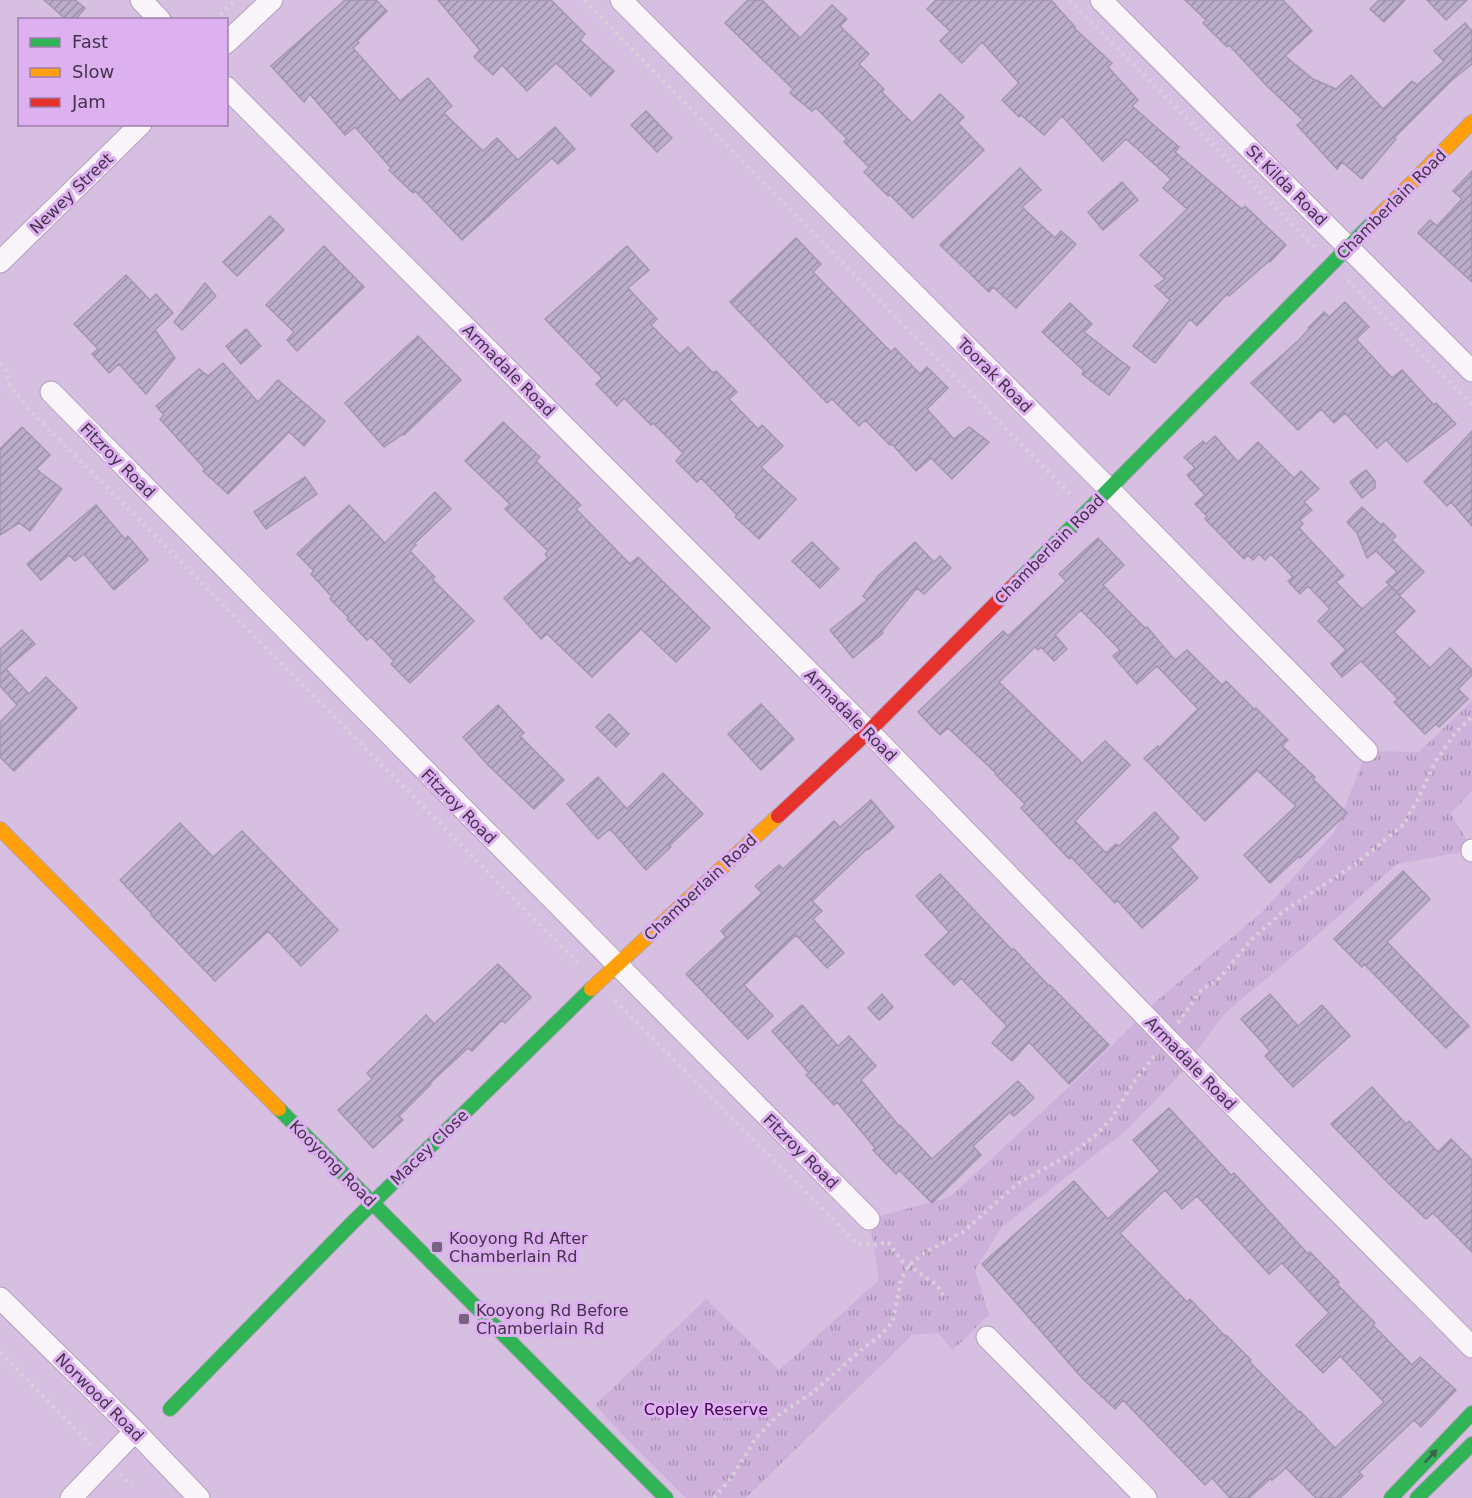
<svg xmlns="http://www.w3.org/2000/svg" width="1472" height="1498" viewBox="0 0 1472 1498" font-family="'DejaVu Sans',sans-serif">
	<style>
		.park { fill: url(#park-tufts) }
		.building { fill: url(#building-hatch); stroke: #a496b2; stroke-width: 1.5; fill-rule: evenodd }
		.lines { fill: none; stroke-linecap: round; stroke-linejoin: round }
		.street-casing { stroke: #b4a1bc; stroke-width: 23 }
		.fast-casing { stroke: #b4a1bc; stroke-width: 16 }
		.slow-casing { stroke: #b4a1bc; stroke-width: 16 }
		.jam-casing { stroke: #b4a1bc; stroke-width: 16 }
		.path { stroke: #d7cfdb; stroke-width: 4; stroke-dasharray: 3 4.5; stroke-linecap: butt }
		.street { stroke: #f9f5fb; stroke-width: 21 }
		.fast { stroke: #30b455; stroke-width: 14 }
		.slow { stroke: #ff9f0a; stroke-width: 14 }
		.jam { stroke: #e5322d; stroke-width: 14 }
		.oneway { fill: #3d604f }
		.poi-dot { fill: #776380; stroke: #ddb1f0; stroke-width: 2 }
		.labels { text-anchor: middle; stroke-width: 6; stroke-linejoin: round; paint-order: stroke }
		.street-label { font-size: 16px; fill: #44324c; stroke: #ddb1f0 }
		.poi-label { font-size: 16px; fill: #44324c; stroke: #ddb1f0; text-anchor: start }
		.park-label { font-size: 16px; fill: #410454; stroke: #ddb1f0 }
	</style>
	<defs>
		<pattern id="park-tufts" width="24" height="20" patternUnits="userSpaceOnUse" patternTransform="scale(1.5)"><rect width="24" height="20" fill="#ceb1da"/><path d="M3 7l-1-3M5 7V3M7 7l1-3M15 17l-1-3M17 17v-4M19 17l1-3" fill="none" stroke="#a991b3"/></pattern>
		<pattern id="building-hatch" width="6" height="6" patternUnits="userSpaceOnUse" patternTransform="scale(1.5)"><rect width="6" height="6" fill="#bcadca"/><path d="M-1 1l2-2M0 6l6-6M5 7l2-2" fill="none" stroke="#9a8da6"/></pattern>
	</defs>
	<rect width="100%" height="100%" fill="#d7bfe2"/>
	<!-- park -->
	<path class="park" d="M1472,701V791L1451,813L1472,850L1397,864L1303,948L1225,1013L1177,1078L1127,1130L1002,1227L975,1270L989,1315L953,1350L938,1333L912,1335L746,1498H686L634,1447L595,1405L706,1299L779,1370L879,1280L869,1219L950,1197L1087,1070L1160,998L1263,911L1335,831L1367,751L1419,752Z"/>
	<!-- building -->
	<path class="building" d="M44,0H75L85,8L75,20H67Z
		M345,0H376L387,11L357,41L359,43L353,48L400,101L428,78L452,106L444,113L483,151L497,138L518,160L555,127L575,149L558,164L552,158L462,240L415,191L413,193L389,170L391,168L355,127L345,135L310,94L304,102L271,66Z
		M438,0H551L585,34L580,40L614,71L591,96L556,63L527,91L502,65L493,75L474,57L480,50Z
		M748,0H762L800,38L832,5L847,19L840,26L869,54L859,64L884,89L882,92L912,123L940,94L964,117L958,123L984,150L913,218L889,194L888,196L864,172L869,167L844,142L847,139L816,108L812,111L790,93L793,89L725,23Z
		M936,0H1051L1075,27L1074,28L1112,63L1108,67L1138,100L1132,106L1179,147L1175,152L1242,209L1245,206L1286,245L1270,262L1269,261L1229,296L1227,294L1197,326L1190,319L1155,363L1133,346L1170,300L1155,286L1165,279L1140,255L1187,209L1163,188L1171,179L1126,139L1103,161L1062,116L1044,135L1021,115L1019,117L1002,100L1019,83L982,42L962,63L940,41L950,31L927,9Z
		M1185,0H1283L1312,31L1285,56L1313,79L1336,89L1351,75L1383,109L1412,81L1417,85L1444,61L1434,51L1465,23L1472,31V64L1452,80L1394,138L1396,139L1362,179L1342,162L1337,169L1297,125L1303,120L1267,86L1229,45L1227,47L1203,23L1206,20Z
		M1379,0H1405L1384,22L1370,9Z
		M1427,0H1467L1446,20Z
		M646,111L672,138L657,152L631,125Z
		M1020,168L1041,190L1022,207L1055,238L1061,231L1076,244L1016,308L993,287L989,292L940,245Z
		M1472,171V282L1418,233L1430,220L1437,226L1462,199L1453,191Z
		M1122,182L1138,200L1103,230L1088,212Z
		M270,216L284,230L237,276L223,262Z
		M796,238L821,264L813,272L891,352L895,348L920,374L927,367L948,388L927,409L954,439L969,427L989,442L952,479L931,458L916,471L892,444L890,445L865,420L859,426L832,399L827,403L730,302Z
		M324,246L364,287L297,351L287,340L294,332L266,305Z
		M627,246L649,270L628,288L657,319L651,325L680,354L688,347L713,373L716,371L737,392L729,399L758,429L762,425L783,446L761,467L796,499L759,539L735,517L737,515L701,478L697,482L676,461L683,453L653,423L651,425L624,398L617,406L596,384L602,378L545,319Z
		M126,275L150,300L156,294L173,313L155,330L175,358L146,394L119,364L109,373L92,354L98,349L74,324Z
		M205,283L216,296L182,330L174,322Z
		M1345,302L1369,327L1356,339L1392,378L1402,370L1434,405L1436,403L1456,424L1407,462L1386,440L1377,448L1345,413L1334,423L1321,409L1298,430L1251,383L1299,340L1309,329L1308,328L1324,312L1329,317Z
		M1070,303L1092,324L1084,332L1130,368L1109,395L1082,374L1084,371L1042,332Z
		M246,329L261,346L241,364L226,346Z
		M418,336L461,380L404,435L403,434L384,447L345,403Z
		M223,363L258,402L278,380L325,421L304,446L289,432L228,494L203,471L205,469L160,419L164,415L156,406L199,369L208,376Z
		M503,422L540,457L536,461L581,505L576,509L630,564L638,557L710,628L676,662L641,629L592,677L547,634L541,639L504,598L548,558L545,554L548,551L505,509L510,504L465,461Z
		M22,427L50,455L36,469L62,489L30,531L19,523L0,535V449Z
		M1472,431V526L1451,502L1447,506L1424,482Z
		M1215,436L1238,462L1258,442L1294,478L1301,471L1319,489L1304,502L1312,510L1300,520L1303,524L1299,528L1344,576L1336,582L1362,609L1389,585L1415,611L1394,632L1430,668L1450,648L1472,670V675L1458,689L1468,699L1439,727L1436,724L1425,734L1394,702L1398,699L1361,661L1342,677L1331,664L1346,650L1318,621L1330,609L1308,586L1300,594L1288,581L1293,577L1271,554L1265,560L1259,554L1253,560L1248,555L1244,559L1205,519L1207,516L1195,504L1205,495L1187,475L1195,468L1184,457L1203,441L1206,444Z
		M1366,470L1375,481V488L1362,498L1350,482Z
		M305,477L317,494L266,529L254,512Z
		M435,492L451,509L414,544L416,545L410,551L435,577L432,579L474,621L410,683L391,664L394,661L371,637L367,640L347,619L349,618L330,599L332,597L311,574L314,571L297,554L349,505L385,543Z
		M96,505L125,539L128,536L148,560L114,590L84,554L75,561L69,555L41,580L27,564Z
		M1362,507L1381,525L1383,523L1396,536L1392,540L1424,572L1400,595L1386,582L1397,572L1376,551L1367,558L1357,533L1347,522Z
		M1098,538L1124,565L1103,585L1145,628L1147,627L1175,660L1187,650L1222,685L1226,681L1255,710L1256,708L1288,740L1282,746L1315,777L1313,779L1347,813L1300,858L1299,856L1270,883L1244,855L1296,806L1257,770L1205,821L1144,758L1158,746L1159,748L1198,709L1157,666L1137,684L1113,656L1120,650L1081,610L1055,635L1067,649L1054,661L1041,647L1038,650L1035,647L999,682L1082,763L1105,741L1130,765L1075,821L1106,853L1116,844L1119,846L1155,812L1179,838L1170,847L1198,878L1142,928L1117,900L1115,903L1071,857L1069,859L1021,808L1025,804L995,774L996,773L948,728L940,735L918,712L1003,631L1008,636L1066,581L1059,574Z
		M812,542L839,569L820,588L792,561Z
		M915,542L934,562L940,556L951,568L924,594L917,588L882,631L883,633L853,658L830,630L867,600L863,596L878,576Z
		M22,630L35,644L6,669L29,694L46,677L77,708L14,771L0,757V722L17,705L0,686V649Z
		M761,704L794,739L761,770L728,734Z
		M498,705L524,733L520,736L564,780L534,809L488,765L463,737Z
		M609,714L629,734L616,747L596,727Z
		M663,773L703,814L669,846L671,847L646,870L610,829L598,839L567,804L598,777L627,809Z
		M871,800L894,827L869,849L868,848L812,901L822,911L813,919L844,953L827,968L796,935L744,985L773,1016L748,1039L686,974L726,937L721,931L762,893L755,886L779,865L783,869L834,821L840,827Z
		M180,823L213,857L242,831L338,930L301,966L268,931L215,981L151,915L152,914L120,880Z
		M1403,871L1430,899L1387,942L1469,1026L1446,1048L1364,964L1362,967L1334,939Z
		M940,874L1012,950L1014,949L1049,986L1050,985L1109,1045L1069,1084L1029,1042L1012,1061L992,1043L1007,1026L961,978L954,985L925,955L949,932L916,896Z
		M498,964L531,997L505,1023L502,1020L472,1051L468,1048L430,1083L431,1084L399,1116L403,1120L373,1148L338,1110L372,1079L367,1073L426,1015L434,1024Z
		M882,994L893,1007L879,1020L868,1008Z
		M1270,994L1298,1026L1322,1005L1350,1036L1293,1087L1265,1056L1270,1051L1241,1019Z
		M802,1005L838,1046L849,1036L876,1066L861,1080L899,1126L900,1125L932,1159L1018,1081L1034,1098L1014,1116L1010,1112L973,1146L981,1155L932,1203L899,1170L896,1174L873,1150L875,1148L837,1102L834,1105L806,1075L809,1073L772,1031Z
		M1372,1087L1406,1124L1409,1121L1438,1152L1451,1139L1472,1160V1252L1433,1213L1426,1219L1389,1184L1331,1124Z
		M1169,1108L1231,1175L1234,1173L1308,1254L1310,1252L1339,1282L1337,1284L1375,1323L1373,1325L1412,1365L1420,1357L1456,1390L1421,1427L1414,1420L1359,1472L1363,1476L1340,1498H1316L1286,1468L1272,1480L1271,1478L1249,1498H1230L1212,1478L1205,1485L1123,1400L1115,1409L1082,1378L982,1264L1074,1181L1108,1219L1160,1171L1133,1140ZM1165,1190L1182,1209L1197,1196L1269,1274L1282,1263L1329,1313L1296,1345L1323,1373L1340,1356L1384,1402L1335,1448L1300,1411L1299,1412L1250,1362L1251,1360L1226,1335L1225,1336L1190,1299L1187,1302L1120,1233Z"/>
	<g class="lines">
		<!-- street casing -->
		<g class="street-casing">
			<path id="street" d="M141,0L160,20
				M621,0L1109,489L1367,751
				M1101,0L1472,371
				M226,43L272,0
				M226,87L881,744L1189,1061L1472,1347
				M0,262L141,124
				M51,392L869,1219
				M1472,850V851
				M0,1298L135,1431L199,1498
				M987,1337L1146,1498
				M71,1498L135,1431"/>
		</g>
		<!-- fast casing -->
		<g class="fast-casing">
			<path id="fast" d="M1018,581L1377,218
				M279,1109L666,1498
				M170,1409L352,1223L591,989
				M1391,1498L1472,1413
				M1417,1498L1472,1444"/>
		</g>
		<!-- slow casing -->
		<g class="slow-casing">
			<path id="slow" d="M1377,218L1472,122
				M0,829L279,1109
				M591,989L778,816"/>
		</g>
		<!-- jam casing -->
		<g class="jam-casing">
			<path id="jam" d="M778,816L868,732L1018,581"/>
		</g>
		<!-- path -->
		<path class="path" d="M584,0L1071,495
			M1069,0L1315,247
			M215,20L235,0
			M1348,280L1472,404
			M0,364L5,367L10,386L27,407L582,967
			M615,1000L856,1243L873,1245L888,1242L902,1261L937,1285L946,1300
			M1178,1023L1202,989L1217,981L1252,939L1284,911L1357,863L1404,824L1418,799L1435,762L1456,732L1472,717
			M0,1352L93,1447
			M120,1474L132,1486
			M714,1498L731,1478L756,1438L777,1416L812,1393L861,1350L881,1335L893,1321L901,1280L908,1266L924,1253L963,1232L1017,1184L1074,1152L1096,1135L1111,1119L1133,1083L1156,1054"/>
		<!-- street -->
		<use href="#street" class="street"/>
		<!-- fast -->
		<use href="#fast" class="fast"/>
		<!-- slow -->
		<use href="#slow" class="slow"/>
		<!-- jam -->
		<use href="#jam" class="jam"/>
	</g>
	<!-- one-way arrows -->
	<defs><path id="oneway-solid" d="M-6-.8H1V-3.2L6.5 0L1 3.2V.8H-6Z" transform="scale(1.5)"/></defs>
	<use class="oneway" href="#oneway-solid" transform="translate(1431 1456) rotate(-46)"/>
	<!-- markers -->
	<g class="poi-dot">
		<rect x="431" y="1241" width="12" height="12" rx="3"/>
		<rect x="458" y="1313" width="12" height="12" rx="3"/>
	</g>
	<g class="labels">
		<!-- street labels -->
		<g class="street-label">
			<text transform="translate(1287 185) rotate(45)" y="6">St Kilda Road</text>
			<text transform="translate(71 193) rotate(-44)" y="6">Newey Street</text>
			<text transform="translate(1391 204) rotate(-45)" y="6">Chamberlain Road</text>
			<text transform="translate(509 370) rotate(45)" y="6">Armadale Road</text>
			<text transform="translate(995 375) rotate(45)" y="6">Toorak Road</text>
			<text transform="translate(118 460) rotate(45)" y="6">Fitzroy Road</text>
			<text transform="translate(1049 549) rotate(-45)" y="6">Chamberlain Road</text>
			<text transform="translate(851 715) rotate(45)" y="6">Armadale Road</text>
			<text transform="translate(459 806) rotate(45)" y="6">Fitzroy Road</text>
			<text transform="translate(700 887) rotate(-43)" y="6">Chamberlain Road</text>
			<text transform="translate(1191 1063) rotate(46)" y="6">Armadale Road</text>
			<text transform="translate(429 1147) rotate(-44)" y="6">Macey Close</text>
			<text transform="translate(801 1151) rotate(45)" y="6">Fitzroy Road</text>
			<text transform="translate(333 1163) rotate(45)" y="6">Kooyong Road</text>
			<text transform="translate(100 1397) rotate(45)" y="6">Norwood Road</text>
		</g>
		<!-- poi labels -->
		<g class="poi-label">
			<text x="449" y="1244">Kooyong Rd After<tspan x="449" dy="18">Chamberlain Rd</tspan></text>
			<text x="476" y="1316">Kooyong Rd Before<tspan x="476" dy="18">Chamberlain Rd</tspan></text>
		</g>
		<!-- park labels -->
		<g class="park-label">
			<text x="706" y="1415">Copley Reserve</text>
		</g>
	</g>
	<!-- legend -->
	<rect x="18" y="18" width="210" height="108" fill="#ddb1f0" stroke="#a07eae" stroke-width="1.5"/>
	<rect x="30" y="38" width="30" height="9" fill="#30b455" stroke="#a07eae" stroke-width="1.5"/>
	<text x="72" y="48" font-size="18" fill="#44324c">Fast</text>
	<rect x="30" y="68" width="30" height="9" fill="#ff9f0a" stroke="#a07eae" stroke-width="1.5"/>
	<text x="72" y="78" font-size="18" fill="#44324c">Slow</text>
	<rect x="30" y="98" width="30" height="9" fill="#e5322d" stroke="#a07eae" stroke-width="1.5"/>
	<text x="72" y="108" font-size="18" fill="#44324c">Jam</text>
</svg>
